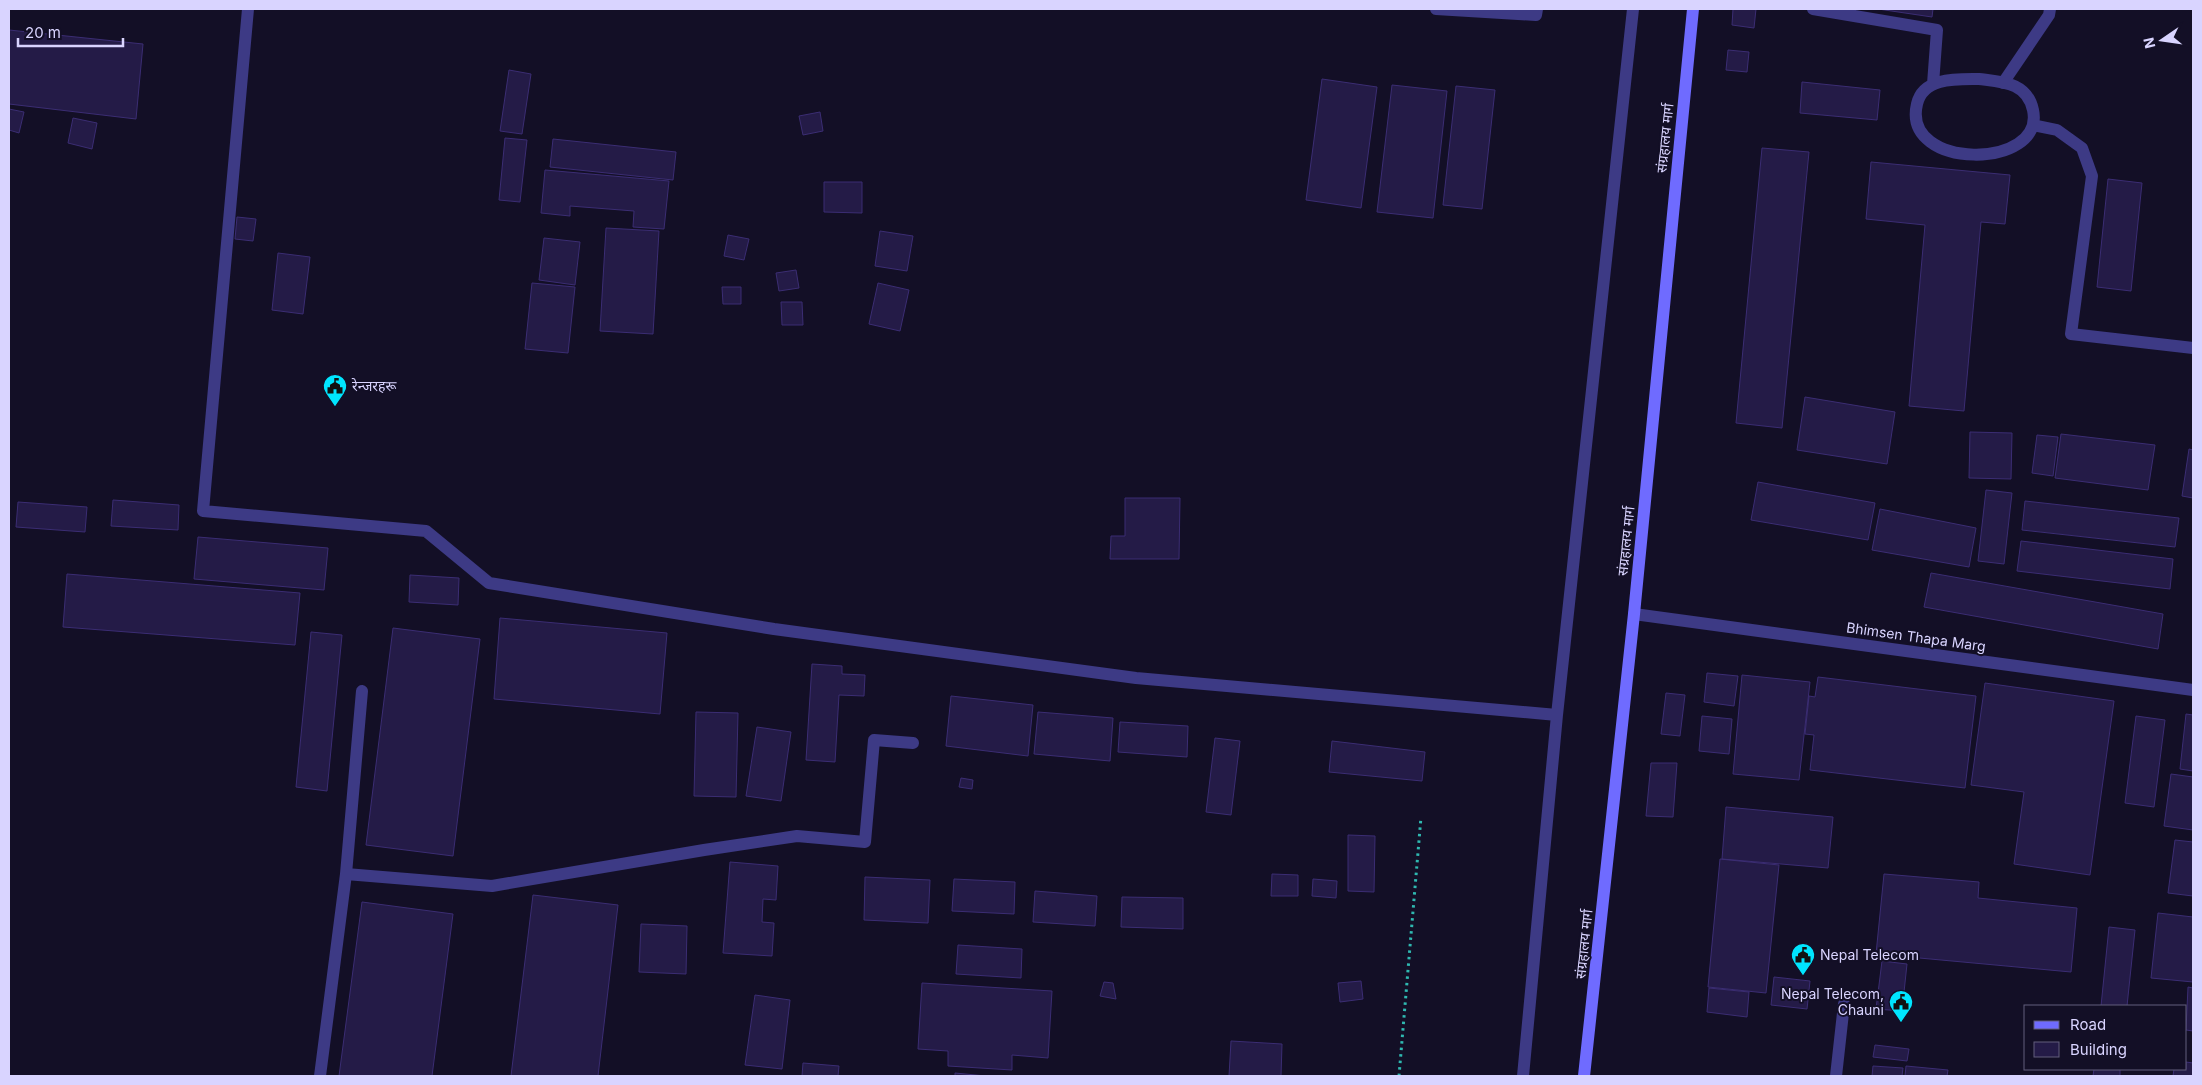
<svg xmlns="http://www.w3.org/2000/svg" width="2202" height="1085" viewBox="0 0 2202 1085" font-family="Inter,'Noto Sans Devanagari',sans-serif">
	<style>
		.building { fill: #241b47; stroke: #3b2d73 }
		.lines { fill: none; stroke-linecap: round; stroke-linejoin: round }
		.path { stroke: #2fb8b0; stroke-width: 3; stroke-dasharray: 2.5 4; stroke-linecap: butt }
		.lane { stroke: #3d3a85; stroke-width: 12 }
		.street { stroke: #3d3a85; stroke-width: 12 }
		.secondary { stroke: #6f6bff; stroke-width: 12 }
		.labels { text-anchor: middle; stroke-width: 4; stroke-linejoin: round; paint-order: stroke }
		.street-label { font-size: 14px; fill: #d9d4ff; stroke: #130f26 }
		.poi-label { font-size: 14px; fill: #d9d4ff; stroke: #130f26; text-anchor: start }
	</style>
	<rect width="100%" height="100%" fill="#130f26"/>
	<!-- building -->
	<path class="building" d="M1733,9H1756L1754,28L1732,25Z
		M1878,9H1933L1932,17Z
		M9,30L143,44L136,119L9,104Z
		M1728,50L1749,52L1747,72L1726,70Z
		M509,70L531,74L522,134L500,131Z
		M1322,79L1377,87L1361,208L1306,200Z
		M1802,82L1880,90L1877,120L1800,113Z
		M1392,85L1447,91L1433,218L1377,212Z
		M1456,86L1495,90L1482,209L1443,205Z
		M9,109L24,112L19,133L9,130Z
		M820,112L823,131L803,135L799,116Z
		M73,118L97,123L92,149L68,143Z
		M505,138L527,140L520,202L499,200Z
		M553,139L676,152L673,180L550,167Z
		M1762,148L1809,152L1782,428L1736,423Z
		M1871,162L2010,175L2005,224L1981,222L1964,411L1909,406L1925,225L1866,219Z
		M545,170L669,181L664,229L633,227L634,211L570,206V216L541,213Z
		M2108,179L2142,183L2131,291L2097,287Z
		M824,182H862V213L824,212Z
		M237,217L256,219L253,241L235,239Z
		M606,228L659,231L653,334L600,331Z
		M880,231L913,236L907,271L875,266Z
		M728,235L749,239L744,260L724,256Z
		M544,238L580,242L575,285L539,280Z
		M278,253L310,257L303,314L272,310Z
		M796,270L799,288L779,291L776,273Z
		M532,283L575,287L568,353L525,349Z
		M878,283L909,290L900,331L869,324Z
		M722,287H741V304H723Z
		M781,302H802L803,325H782Z
		M1805,397L1895,412L1887,464L1797,450Z
		M1970,432L2012,433L2011,479L1969,478Z
		M2061,434L2155,445L2148,490L2055,478Z
		M2037,435L2058,437L2053,476L2032,473Z
		M2189,449L2193,450V498L2182,496Z
		M1758,482L1875,503L1868,540L1751,520Z
		M1986,490L2012,493L2004,564L1978,561Z
		M1125,498H1180L1179,559H1110L1111,536H1125Z
		M113,500L179,505L178,530L111,526Z
		M2025,501L2179,518L2175,547L2022,530Z
		M18,502L87,507L85,532L16,527Z
		M1880,509L1976,528L1969,567L1872,550Z
		M198,537L328,548L324,590L194,579Z
		M2021,541L2173,559L2170,589L2017,571Z
		M1931,573L2163,614L2158,649L1924,607Z
		M67,574L300,593L295,645L63,627Z
		M410,575L459,578L458,605L409,602Z
		M500,618L667,633L660,714L494,699Z
		M393,628L480,639L453,856L366,845Z
		M311,632L342,635L327,791L296,787Z
		M812,664L842,666V674L865,675L864,696L839,695L835,762L806,760Z
		M1707,673L1738,676L1734,706L1704,702Z
		M1742,675L1810,682L1799,780L1733,774Z
		M1818,677L1976,696L1965,788L1810,770L1814,735L1805,734L1809,696L1815,697Z
		M1985,683L2114,701L2090,875L2014,864L2024,792L1971,785Z
		M1666,693L1685,695L1680,736L1661,734Z
		M951,696L1033,705L1028,756L946,746Z
		M696,712L738,713L736,797L694,796Z
		M1038,712L1113,718L1110,761L1034,754Z
		M2186,714L2193,715V771L2180,769Z
		M1702,716L1732,719L1729,754L1699,751Z
		M2136,716L2165,720L2154,807L2125,803Z
		M1120,722L1188,726L1187,757L1118,752Z
		M757,727L791,732L781,801L746,796Z
		M1215,738L1240,741L1231,815L1206,812Z
		M1332,741L1425,752L1422,781L1329,772Z
		M1651,763H1677L1673,817L1646,816Z
		M2171,774L2193,777V830L2164,826Z
		M961,778L973,780L972,789L959,787Z
		M1726,807L1833,817L1828,868L1722,859Z
		M1348,835L1375,836L1374,892L1348,891Z
		M2175,840L2193,842V896L2168,893Z
		M1720,859L1779,865L1766,993L1708,987Z
		M730,862L778,866L776,900L763,899L762,922L774,923L772,956L723,953Z
		M1272,874L1298,875V896H1271Z
		M1884,874L1979,882L1978,898L2077,908L2071,972L1876,954Z
		M865,877L930,880L928,923L864,920Z
		M954,879L1015,882L1014,914L952,911Z
		M1313,879L1337,881L1336,898L1312,896Z
		M1035,891L1097,896L1095,926L1033,922Z
		M533,895L618,905L598,1076H511Z
		M1122,897L1183,898V929L1121,927Z
		M362,902L453,914L432,1076H339Z
		M2158,913L2193,917V982L2151,978Z
		M641,924L687,926L686,974L639,972Z
		M2109,927L2135,930L2127,1006H2101Z
		M958,945L1022,949L1021,978L956,974Z
		M1882,961L1907,964L1902,1011L1876,1009Z
		M1774,977L1810,981L1807,1009L1771,1005Z
		M1361,981L1363,999L1340,1002L1338,983Z
		M1104,982L1113,983L1116,999L1100,996Z
		M922,983L1052,991L1048,1058L1012,1055V1070L948,1066V1051L918,1049Z
		M2188,987L2193,988V1031L2186,1030Z
		M1709,988L1749,992L1747,1017L1707,1012Z
		M755,995L790,1000L782,1069L745,1065Z
		M1231,1041L1282,1044L1281,1076H1229Z
		M1875,1045L1909,1049L1907,1061L1873,1057Z
		M2186,1062L2193,1063V1076H2173L2174,1069H2186Z
		M803,1063L839,1066L838,1076H802Z
		M1873,1066L1903,1068L1902,1076H1872Z
		M1906,1066L1948,1070L1947,1076H1905Z
		M2094,1069H2120V1076H2093Z
		M955,1073L986,1076H955Z"/>
	<g class="lines">
		<!-- path -->
		<path class="path" d="M1399,1076L1421,817"/>
		<!-- lane -->
		<path class="lane" d="M248,9L203,511L426,531L489,583L774,629L1136,678L1557,715
			M1436,9L1536,15L1537,9
			M1813,9L1937,30L1933,84
			M1979,79C2002,82 2027,82 2033,110C2046,170 1901,171 1917,104C1923,77 1957,79 1979,79Z
			M2003,83L2049,15L2050,9
			M2033,125L2057,130L2082,148L2092,176L2071,334L2193,348
			M346,874L492,886L704,850L797,836L865,842L874,740L913,743
			M320,1076L346,874L362,691
			M1523,1076L1557,715L1633,9"/>
		<!-- street -->
		<path class="street" d="M1634,614L2193,690
			M1836,1076L1844,1004"/>
		<!-- secondary -->
		<path class="secondary" d="M1584,1076L1634,614L1693,9"/>
	</g>
	<!-- icons -->
	<defs>
		<g id="civic-pin" transform="scale(1.25)"><path d="M0 17L-7.5 6A9.5 9.5 0 1 1 7.5 6Z" fill="#00e5ff" stroke="#130f26"/><path d="M-.6-6.5H3V-4.5H.6V-3L4-1V1h2V6H-6V1h2V-1L-.6-3ZM-1.2 2.5V6h2.4V2.5Z" fill="#111"/></g>
	</defs>
	<g fill-rule="evenodd">
		<use href="#civic-pin" x="335" y="386"/>
		<use href="#civic-pin" x="1803" y="955"/>
		<use href="#civic-pin" x="1901" y="1002"/>
	</g>
	<g class="labels">
		<!-- street labels -->
		<g class="street-label">
			<text transform="translate(1665 138) rotate(-84)" y="5">संग्रहालय मार्ग</text>
			<text transform="translate(1626 541) rotate(-84)" y="5">संग्रहालय मार्ग</text>
			<text transform="translate(1916 637) rotate(8)" y="5">Bhimsen Thapa Marg</text>
			<text transform="translate(1584 944) rotate(-84)" y="5">संग्रहालय मार्ग</text>
		</g>
		<!-- poi labels -->
		<g class="poi-label">
			<text x="352" y="391">रेन्जरहरू</text>
			<text x="1820" y="960">Nepal Telecom</text>
			<text x="1884" y="999" text-anchor="end">Nepal Telecom,<tspan x="1884" dy="16">Chauni</tspan></text>
		</g>
	</g>
	<!-- border -->
	<rect width="2202" height="1085" fill="none" stroke="#d9d4ff" stroke-width="20"/>
	<!-- legend -->
	<rect x="2024" y="1005" width="162" height="65" fill="#130f26" stroke="#625e7d"/>
	<rect x="2034" y="1021" width="25" height="8" fill="#6f6bff" stroke="#625e7d"/>
	<text x="2070" y="1030" font-size="15" fill="#d9d4ff">Road</text>
	<rect x="2034" y="1042" width="25" height="15" fill="#241b47" stroke="#625e7d"/>
	<text x="2070" y="1055" font-size="15" fill="#d9d4ff">Building</text>
	<!-- north arrow -->
	<g transform="translate(2162 40) rotate(257)" stroke="#130f26" stroke-width="4" paint-order="stroke">
	<path d="M0-4L9 19L0 12L-9 19Z" fill="#d9d4ff"/>
	<text y="-8" font-size="14" font-weight="bold" text-anchor="middle" fill="#d9d4ff">N</text>
	</g>
	<!-- scale -->
	<path d="M18 38v8h105v-8" fill="none" stroke="#d9d4ff" stroke-width="2.5"/>
	<text x="25" y="38" font-size="15" fill="#d9d4ff" stroke="#130f26" stroke-width="4" paint-order="stroke">20 m</text>
</svg>
